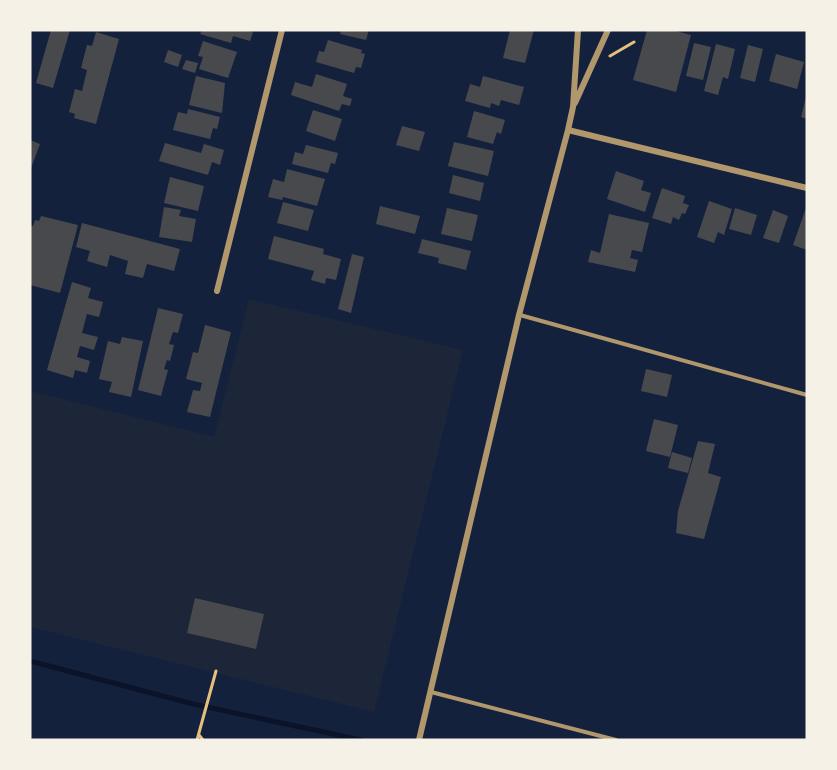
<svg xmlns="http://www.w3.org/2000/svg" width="837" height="770" font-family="'Titillium Web',sans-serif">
<rect width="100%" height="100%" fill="#14213d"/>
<!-- green -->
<path fill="#1d2539" d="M249,299L463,350L374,712L30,627V391L214,437Z"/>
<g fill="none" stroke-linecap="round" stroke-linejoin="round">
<!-- stream -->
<path stroke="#0b132b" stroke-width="5" d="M30,661L193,704L361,740"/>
</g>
<!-- building -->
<path fill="#48494c" d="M51,30H70L53,88L36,83Z
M202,30H244L253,32L250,41L233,36L231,43L200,34Z
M341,30H369L366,40L340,34Z
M510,30H534L525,63L503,58Z
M647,30H672L691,35L676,92L633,80Z
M96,32L119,39L96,124L74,118L75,114L69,112L75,89L82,91L87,70L81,68L87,45L92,46Z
M328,40L362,50L361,53L365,54L361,68L356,67L354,73L316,62L319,51L324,52Z
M203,41L237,52L228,78L199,69L203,57L198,56Z
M694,43L711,47L703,80L686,76Z
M716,44L735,49L728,79L723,77L718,95L704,91Z
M748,45L763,49L755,82L740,78Z
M168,50L182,55L178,67L164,62Z
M776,54L804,62L797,89L769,81Z
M186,60L198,63L195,73L182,69Z
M316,74L347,84L343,96L352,99L350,106L342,104L339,111L291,95L295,82L312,87Z
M196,76L225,83L222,113L189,105Z
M483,76L524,87L519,105L501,100L499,106L491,103L490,108L465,101L470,84L480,87Z
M806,97H807V119L801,117Z
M188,109L220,117L217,129L213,128L210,139L173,130L178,112L187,114Z
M313,110L342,119L335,141L306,131Z
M474,111L505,120L501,134L497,132L493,144L467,137Z
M402,126L425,132L419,151L396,145Z
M30,140L40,144L30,171Z
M454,142L494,151L488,176L448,166Z
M165,143L201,153L204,144L224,150L220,165L212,162L208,175L159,161Z
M306,145L338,153L335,164L331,163L328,173L292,164L295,152L303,154Z
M287,169L325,179L317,206L283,197L282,200L268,197L273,179L284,182Z
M616,171L644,181L641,190L651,193L645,212L607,199Z
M453,175L484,183L480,201L449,193Z
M170,177L204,186L198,211L164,203Z
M662,188L685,196L683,203L689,205L685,214L682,213L679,220L673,217L671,224L652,218Z
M709,201L732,209L724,235L718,232L714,243L697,237Z
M283,202L314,210L308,231L277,223Z
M807,205V250L793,245Z
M380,206L420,216L415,234L376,224Z
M164,207L181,210L179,216L196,219L192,242L159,237Z
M447,208L478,215L472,241L441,234Z
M735,208L757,215L751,235L729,229Z
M773,210L788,216L779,243L763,238Z
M609,214L649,223L642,252L632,250L630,258L638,260L635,272L588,262L591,250L600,253Z
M41,216L78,225L60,293L30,285V225L33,226L35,220L39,221Z
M82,223L180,249L174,271L147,264L143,278L125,274L128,261L110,255L107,267L87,261L90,251L76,247Z
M274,236L324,249L323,254L341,259L336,280L326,278L325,284L311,280L314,271L268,259Z
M422,239L471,251L466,270L438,263L439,258L418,253Z
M352,254L364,257L351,313L338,309Z
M72,282L91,288L88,298L103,302L99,317L87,314L82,333L98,337L94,350L80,346L77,357L90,361L87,373L75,370L73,378L47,370Z
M158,308L183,314L178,333L173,332L169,344L174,345L170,361L167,360L164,369L168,370L161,396L138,390Z
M205,325L231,332L210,417L187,412L193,390L200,391L202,383L186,379L193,352L198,353Z
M122,337L143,341L131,397L109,392L112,382L99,379L108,341L120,344Z
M646,369L672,375L667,397L641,391Z
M654,419L678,425L670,457L646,451Z
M698,441L715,444L708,473L721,477L704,539L676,533L678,511Z
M672,452L692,458L688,473L668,468Z
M195,598L264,614L256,649L187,633Z"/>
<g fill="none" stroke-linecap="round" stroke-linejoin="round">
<!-- path -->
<path stroke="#e5c07b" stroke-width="3" d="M610,56L634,42
M199,735L203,740
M197,740L216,671"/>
<!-- service -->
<path stroke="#b1986c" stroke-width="4" d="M520,315L807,395
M431,692L616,740"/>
<!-- minor -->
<path stroke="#b1986c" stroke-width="6" d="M575,103L608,30
M568,130L807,188
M217,291L282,30
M419,740L519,315L568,130L573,107L578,30"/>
</g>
<!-- border -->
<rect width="837" height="770" fill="none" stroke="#f6f1e7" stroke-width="63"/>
</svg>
